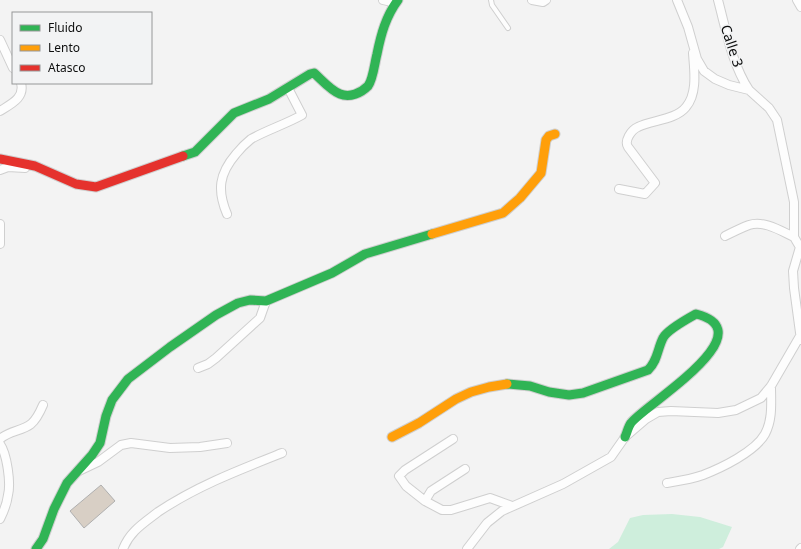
<svg xmlns="http://www.w3.org/2000/svg" width="801" height="549" font-family="'Noto Sans',sans-serif">
<rect width="100%" height="100%" fill="#f3f3f3"/>
<!-- green -->
<path fill="#ceeedc" d="M672,514L700,517L732,527L723,547L719,549H609L618,542L630,518L643,515Z"/>
<!-- building -->
<path fill="#d8cfc5" stroke="#afafaf" d="M101,485L115,501L84,528L70,511Z"/>
<g fill="none" stroke-linecap="round" stroke-linejoin="round">
<defs>
<path id="lane" d="M491,0L492,5L508,28"/>
<path id="street" d="M383,0L396,3
M532,0L543,2L546,0
M677,0L688,27L697,59L704,71L715,79L729,85L749,90L769,108L777,120L794,202V237L801,249
M718,0C726,30 732,64 749,90
M797,0L801,7
M0,40L13,68
M0,111C11,104 25,98 21,83
M0,170L8,167L25,168
M619,189L645,194L655,183L628,147C624,141 631,130 638,127C651,120 676,120 686,107C698,93 694,69 693,53
M227,214C217,190 219,174 236,154C240,149 246,143 251,139C267,130 286,124 302,115L288,88
M0,224V244
M725,236C733,232 741,228 749,225C764,220 781,231 794,237
M800,247L793,271L794,288L801,340
M198,368L208,364L216,358L260,318L266,301
M0,439C9,431 22,431 31,424C37,419 40,412 43,405
M0,444C7,454 11,483 8,495C7,503 4,511 0,519
M465,469L431,491L425,501L442,510H451L490,498L512,506
M79,471L98,462L121,445L131,443L170,448L200,447L227,443
M667,483C679,481 692,479 703,475C721,468 755,452 765,434C773,419 771,402 771,386
M425,501L406,486L399,476L405,470L453,439
M123,549C130,531 144,523 158,512C197,486 239,470 282,453
M467,549L487,523L502,511L563,484L611,457L625,437L646,419L658,412L671,411L718,413L736,410L761,398L771,386L800,336
M800,549L801,548"/>
<path id="fast" d="M183,156L195,152L234,113L269,99L310,74L314,73C322,80 330,90 340,94C350,98 361,93 368,86C373,80 375,61 377,54C381,34 386,16 398,0
M507,384L530,386L549,392L569,395L583,393L648,370C658,360 657,350 663,338C667,330 687,319 696,314C768,332 643,406 631,423C628,427 627,433 625,437
M36,549L43,539L54,509L67,483L92,455L100,443L106,416L112,400L128,379L170,347L216,315L238,303L250,300L266,301L332,273L365,254L432,234"/>
<path id="slow" d="M432,234L503,213L520,198L541,173L546,140L549,136L555,134
M392,437L419,423L456,399L471,392L489,387L507,384"/>
<path id="jam" d="M0,159L35,166L76,184L96,187L183,156"/>
</defs>
<!-- lane casing -->
<use href="#lane" stroke="#cfcfcf" stroke-width="6"/>
<!-- street casing -->
<use href="#street" stroke="#cfcfcf" stroke-width="10"/>
<!-- fast casing -->
<use href="#fast" stroke="#cfcfcf" stroke-width="11"/>
<!-- slow casing -->
<use href="#slow" stroke="#cfcfcf" stroke-width="11"/>
<!-- jam casing -->
<use href="#jam" stroke="#cfcfcf" stroke-width="11"/>
<!-- lane -->
<use href="#lane" stroke="#fdfdfd" stroke-width="4"/>
<!-- street -->
<use href="#street" stroke="#fdfdfd" stroke-width="8"/>
<!-- fast -->
<use href="#fast" stroke="#30b455" stroke-width="9"/>
<!-- slow -->
<use href="#slow" stroke="#ff9f0a" stroke-width="9"/>
<!-- jam -->
<use href="#jam" stroke="#e5322d" stroke-width="9"/>
</g>
<g text-anchor="middle" stroke-width="3" stroke-linejoin="round" paint-order="stroke">
<!-- street labels -->
<g font-size="14" fill="#0d0e0e" stroke="#f2f3f4">
<text transform="translate(732 46) rotate(72)" y="5">Calle 3</text>
</g>
</g>
<!-- legend -->
<rect x="12" y="12" width="140" height="72" fill="#f2f3f4" stroke="#969798"/>
<rect x="20" y="25" width="20" height="6" fill="#30b455" stroke="#969798"/>
<text x="48" y="32" font-size="12" fill="#0d0e0e">Fluido</text>
<rect x="20" y="45" width="20" height="6" fill="#ff9f0a" stroke="#969798"/>
<text x="48" y="52" font-size="12" fill="#0d0e0e">Lento</text>
<rect x="20" y="65" width="20" height="6" fill="#e5322d" stroke="#969798"/>
<text x="48" y="72" font-size="12" fill="#0d0e0e">Atasco</text>
</svg>
